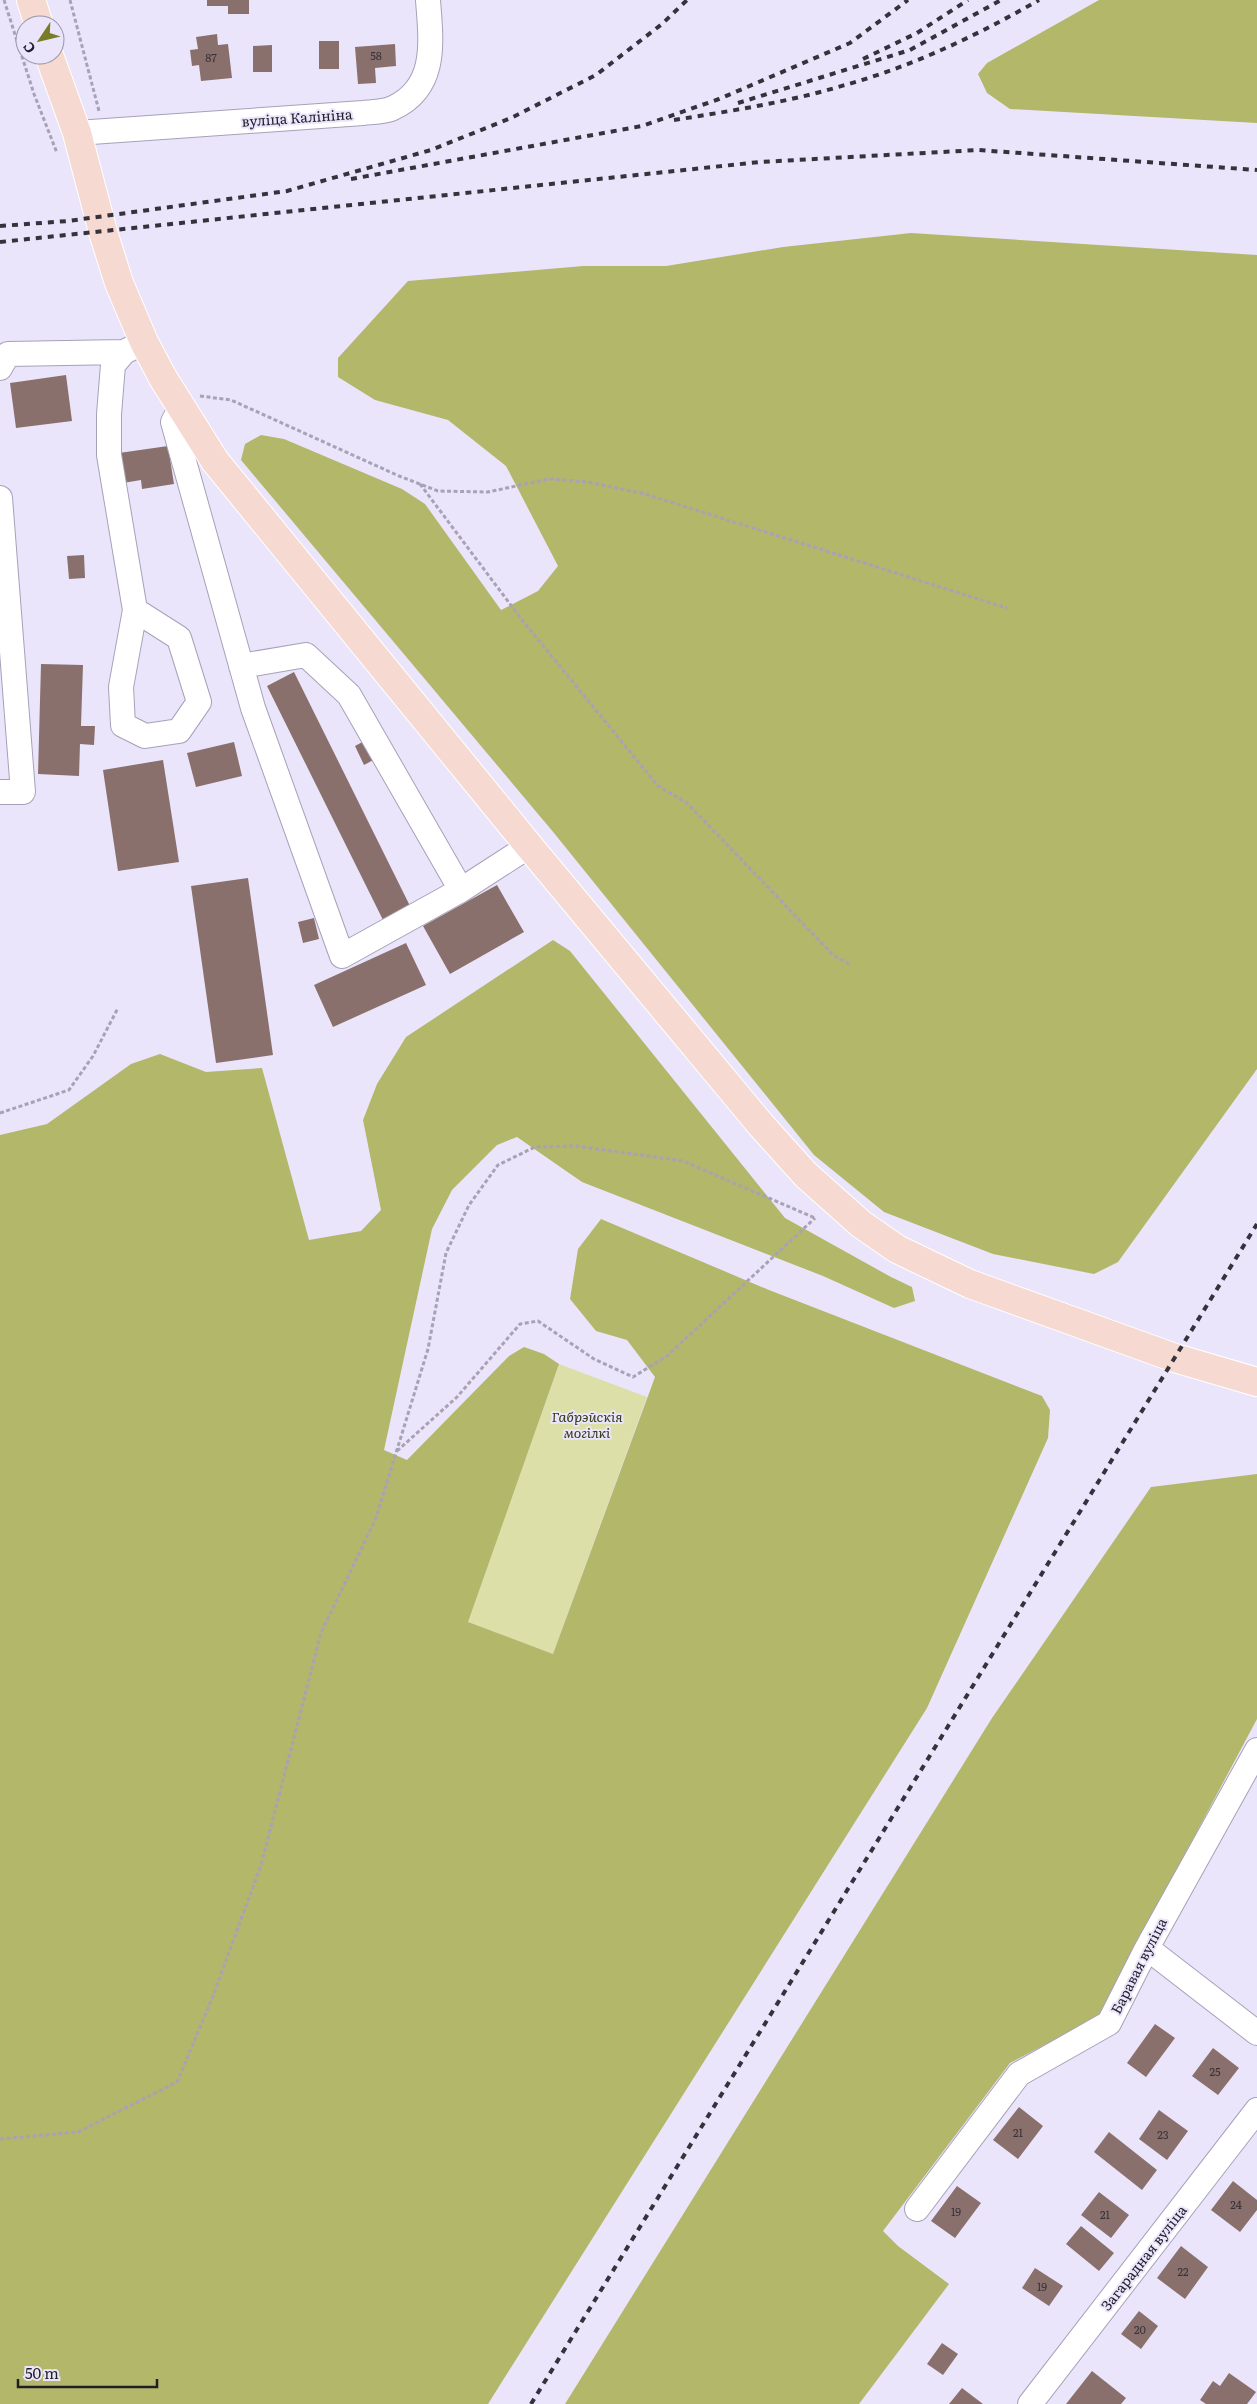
<svg xmlns="http://www.w3.org/2000/svg" width="1257" height="2404" font-family="Literata,serif">
<rect width="100%" height="100%" fill="#ebe5fc"/>
<!-- green -->
<path fill="#dcdfa8" d="M559,1364L647,1397L553,1654L467,1622Z"/>
<!-- forest -->
<path fill="#b3b76a" d="M1099,0H1257V123L1010,109L987,93L978,74L987,63Z
M911,233L1257,255V1069L1118,1262L1094,1274L993,1254L884,1212L814,1155L554,833L241,460L245,444L261,435L284,439L402,489L425,504L501,610L538,591L558,566L506,466L448,420L375,400L338,377V358L408,281L583,266H666L783,247Z
M553,940L570,951L785,1218L891,1277L912,1287L915,1301L894,1308L823,1276L582,1182L517,1137L497,1145L452,1190L432,1229L384,1450L407,1460L509,1356L524,1347L544,1354L559,1364L468,1622L553,1654L655,1377L627,1340L596,1331L570,1299L578,1249L601,1219L769,1290L1042,1396L1050,1410L1048,1438L927,1708L488,2404H0V1135L47,1124L131,1064L160,1054L206,1072L262,1068L309,1240L361,1231L381,1210L363,1120L377,1084L406,1037Z
M1257,1474V1719L1098,2017L1010,2063L883,2231L898,2246L949,2284L859,2404H565L992,1718L1151,1487Z"/>
<!-- building -->
<path fill="#89706c" d="M207,0H249V14H228V6H207Z
M217,34L218,45L228,44L232,78L201,81L199,65L192,66L190,50L198,49L196,37Z
M319,41H339V69H319Z
M395,44L396,66L375,68L376,83L358,84L355,47Z
M272,45V72H253V46Z
M66,375L72,421L16,428L10,383Z
M168,446L174,484L142,489L141,480L123,483L119,453Z
M84,555L85,578L69,579L67,556Z
M41,664L83,665L81,726H95L94,745L80,744L79,776L38,774Z
M294,672L411,908L384,922L267,686Z
M370,738L379,757L364,765L355,746Z
M234,742L242,776L196,787L187,753Z
M163,760L179,862L118,871L103,770Z
M248,878L273,1055L216,1063L191,886Z
M497,885L524,932L450,974L423,926Z
M314,918L319,939L303,943L298,922Z
M406,943L426,985L333,1027L314,985Z
M1155,2024L1175,2038L1146,2077L1127,2063Z
M1213,2048L1239,2068L1218,2095L1192,2076Z
M1019,2107L1043,2126L1018,2159L993,2140Z
M1159,2110L1188,2131L1167,2160L1139,2139Z
M1109,2132L1157,2170L1142,2190L1094,2152Z
M1233,2181L1257,2200V2210L1240,2232L1211,2210Z
M957,2186L981,2203L955,2238L931,2221Z
M1099,2192L1129,2215L1111,2238L1081,2215Z
M1081,2226L1114,2253L1099,2271L1066,2244Z
M1181,2246L1208,2267L1185,2299L1157,2278Z
M1035,2268L1063,2286L1049,2306L1022,2288Z
M1139,2311L1158,2326L1141,2349L1121,2334Z
M942,2343L958,2354L943,2375L927,2364Z
M1092,2371L1126,2398L1121,2404H1066Z
M1229,2373L1256,2392L1247,2404H1206L1200,2400L1213,2381L1220,2386Z
M962,2388L983,2404H949Z"/>
<g fill="none" stroke-linecap="round" stroke-linejoin="round">
<defs>
<path id="minor" d="M77,133L363,113C372,112 385,112 393,108C438,87 431,41 428,0
M0,368L8,354L124,352
M181,407L173,422L253,708L342,956L461,890L349,695L306,655L241,666
M0,498L23,792H0
M135,610L179,638L199,702L179,731L145,736L123,725L121,687L135,610L109,455V414L113,365L124,352L144,342
M461,890L529,846
M1147,1948L1257,2033
M917,2209L1019,2074L1109,2023L1147,1948L1257,1750
M1030,2404L1257,2110"/>
<path id="major" d="M31,0L39,25
M49,55L77,133L103,232L119,283L144,342L163,378L215,461L529,846L761,1125L806,1175L861,1224L897,1249L970,1284L1175,1358L1257,1382"/>
</defs>
<!-- minor casing -->
<use href="#minor" stroke="#a7a1b7" stroke-width="26"/>
<!-- major casing -->
<use href="#major" stroke="#fff" stroke-width="30"/>
<!-- path -->
<path stroke="#a7a2b4" stroke-width="3" stroke-dasharray="4 2.5" stroke-linecap="butt" d="M4,0L34,94L57,153
M70,0L99,111
M200,396L231,400L399,476L438,491L488,492L549,479L588,482L645,494L1007,608
M420,484L522,620L658,786L687,803L833,955L849,964
M0,1113L69,1090L93,1056L118,1008
M397,1451L457,1397L520,1324L538,1321L594,1359L633,1377L667,1356L815,1218
M0,2139L78,2132L177,2082L213,1996L261,1865L321,1633L376,1518L428,1349L446,1253L469,1205L498,1165L535,1147L576,1146L683,1161L815,1218"/>
<!-- minor -->
<use href="#minor" stroke="#fff" stroke-width="24"/>
<!-- major -->
<use href="#major" stroke="#f6d9d1" stroke-width="28"/>
<!-- rail -->
<path stroke="#35323c" stroke-width="4" stroke-dasharray="6 6" stroke-linecap="butt" d="M863,59L917,33L968,0
M738,103L910,50L1001,0
M674,120C731,111 789,102 845,85C913,66 978,35 1039,0
M351,179L642,126L719,99L850,43L908,0
M0,226L68,221L287,191L431,150L511,118L596,75L662,24L687,0
M0,242L760,162L978,150L1257,170
M531,2404L1257,1224"/>
</g>
<g text-anchor="middle" stroke-width="4" stroke-linejoin="round" paint-order="stroke">
<!-- number labels -->
<g font-size="11" fill="#3a3238">
<text x="376" y="60">58</text>
<text x="211" y="62">87</text>
<text x="1215" y="2076">25</text>
<text x="1018" y="2137">21</text>
<text x="1163" y="2139">23</text>
<text x="1236" y="2209">24</text>
<text x="956" y="2216">19</text>
<text x="1105" y="2219">21</text>
<text x="1183" y="2276">22</text>
<text x="1042" y="2291">19</text>
<text x="1140" y="2334">20</text>
</g>
<!-- street labels -->
<g font-size="14" fill="#201e26" stroke="#ebe5fc">
<text transform="translate(297 118) rotate(-4)" y="5">вуліца Калініна</text>
<text transform="translate(1139 1966) rotate(-63)" y="5">Баравая вуліца</text>
<text transform="translate(1144 2258) rotate(-52)" y="5">Загарадная вуліца</text>
</g>
<!-- park labels -->
<g font-size="14" font-style="italic" fill="#373917" stroke="#ebe5fc">
<text x="587" y="1422">Габрэйскія<tspan x="587" dy="16">могілкі</tspan></text>
</g>
</g>
<!-- north arrow -->
<g transform="translate(40 40) rotate(235)"><circle r="24" fill="#ebe5fc" stroke="#9a95a6"/>
<path d="M0-4L9 19L0 12L-9 19Z" fill="#777c25"/>
<text y="-8" font-size="14" font-weight="bold" text-anchor="middle" fill="#201e26">С</text>
</g>
<!-- scale -->
<path d="M18 2379v8h139v-8" fill="none" stroke="#201e26" stroke-width="2.5"/>
<text x="25" y="2379" font-size="15" fill="#201e26" stroke="#ebe5fc" stroke-width="4" paint-order="stroke">50 m</text>
</svg>
